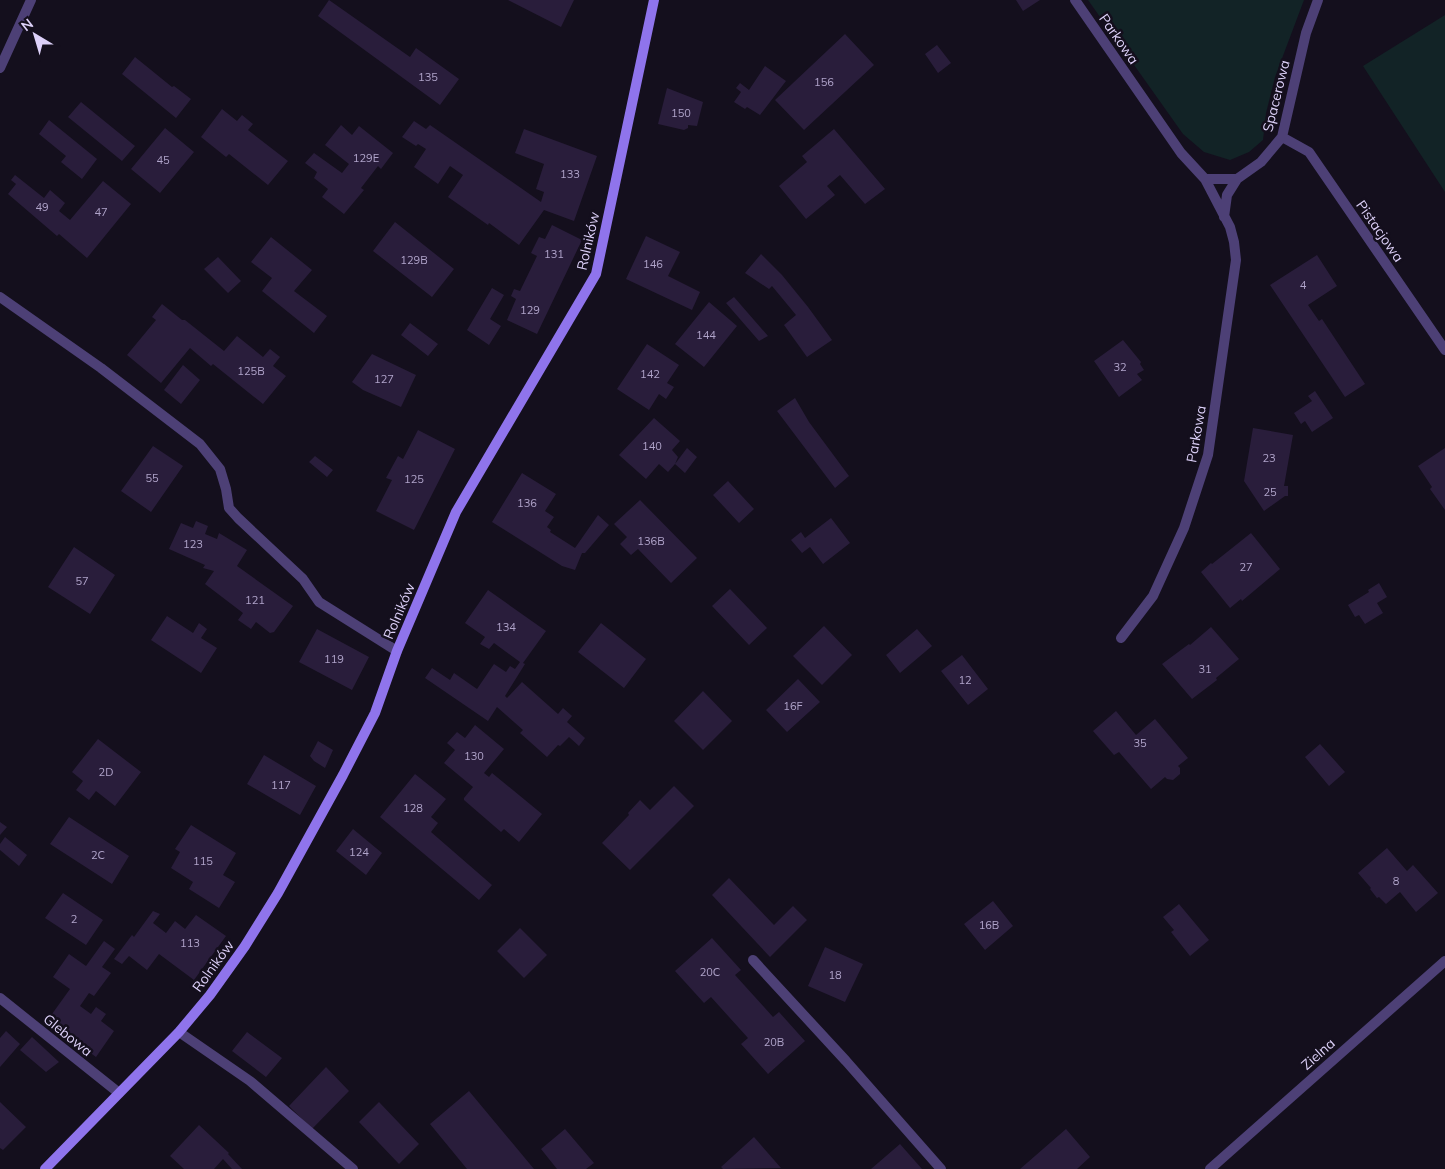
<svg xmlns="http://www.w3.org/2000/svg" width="1445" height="1169" font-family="Mulish,sans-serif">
<rect width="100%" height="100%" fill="#140f1d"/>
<!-- green -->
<path fill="#122326" d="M1088,0H1304L1275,77L1266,113L1263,140L1249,152L1230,160L1204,152L1183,134Z
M1445,15V192L1363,66Z"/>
<!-- building -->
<path fill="#291d3b" d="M329,0L410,57L416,48L459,79L440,105L318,16Z
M508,0H574L561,27Z
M1016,0H1040L1023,11Z
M845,34L874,65L804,130L775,100Z
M937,45L951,63L938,73L925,54Z
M135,57L172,87L174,86L191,99L176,118L122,74Z
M765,66L786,81L760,115L747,107L745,109L734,102L741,92L736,88L740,83L749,90Z
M667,88L703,102L697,126L688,125V128L684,130L658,124Z
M81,102L135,146L122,161L68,117Z
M222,109L237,121L242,115L253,124L248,130L288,161L268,185L229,154L226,157L201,137Z
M49,120L97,159L82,179L61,162L66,156L39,134Z
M414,121L426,129L430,125L541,202L544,192L536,189L544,164L515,153L524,129L597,156L574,221L544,210L519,245L489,223L488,225L448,197L463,175L450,166L438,184L414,167L426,149L418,144L416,146L402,137Z
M341,125L352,135L359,126L393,153L381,169L378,166L361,188L364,190L344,214L322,197L328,189L314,178L317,172L305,163L314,153L342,173L349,164L325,145Z
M165,128L194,152L160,193L131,169Z
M834,129L885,189L865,204L840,175L827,186L835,195L806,219L779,186L807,162L802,156Z
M15,175L44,198L50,190L65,203L59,211L70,220L103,181L131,204L87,258L59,234L57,236L8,194L16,184L11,180Z
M395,222L454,269L432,297L373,251Z
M552,225L582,240L537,334L507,320L516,299L511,296L514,289L520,291L537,256L531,253L539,237L545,239Z
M646,236L680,252L668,276L700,292L692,310L626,279Z
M271,237L312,270L294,291L327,316L314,333L262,291L272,278L251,262Z
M761,254L782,275L808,307L832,340L807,357L784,325L796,315L772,286L769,289L745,273Z
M1317,255L1337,286L1308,305L1319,321L1322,319L1365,384L1345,397L1270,285Z
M218,257L241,281L228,293L204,269Z
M492,288L504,295L490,319L501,326L489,345L467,330Z
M734,297L768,336L759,341L726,303Z
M709,302L737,326L704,367L675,344Z
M162,304L182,320H185L224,351L237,336L263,357L270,349L280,357L273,366L286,376L263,404L213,364L211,366L190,348L161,383L127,355L156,320L152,317Z
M410,323L438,344L428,356L401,335Z
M1123,340L1141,362L1140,364L1144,370L1137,374L1142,380L1119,397L1094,361Z
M647,344L679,365L667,383L674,387L666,399L659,394L649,410L617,389Z
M372,354L416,375L401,407L363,390L352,382Z
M183,365L200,380L181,404L164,390Z
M1315,391L1333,418L1312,432L1305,421L1301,424L1294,413L1312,401L1308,396Z
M795,398L809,422L849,476L835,488L777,411Z
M654,418L680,441L672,450L678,457L675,464L687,448L697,457L685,473L675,464L668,472L659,464L646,479L619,455Z
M1253,428L1293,435L1284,486H1288V496H1285L1264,511L1244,481Z
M418,430L455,449L414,530L376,511L392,480L386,478L398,456L403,459Z
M153,446L183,466L151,512L121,491Z
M1445,448V510L1430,489L1432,487L1418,466Z
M315,456L333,470L327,477L309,462Z
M522,473L556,494L545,511L554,517L547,527L551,530L550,532L575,548L598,515L609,525L585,553H582L575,570L562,566L492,522Z
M728,481L754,509L739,523L713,495Z
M640,500L697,558L671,583L638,549L631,555L620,544L627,537L614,524Z
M831,518L850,543L823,564L810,547L802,553L791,540L801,532L805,538Z
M196,521L208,526L205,534L217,539L219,533L247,550L237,566L293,606L274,632L270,633L256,622L251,629L238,620L243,613L205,584L214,571L203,568L205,565L169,549L181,523L193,528Z
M1251,533L1280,569L1242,601L1241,599L1230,608L1201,572L1211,563L1212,564Z
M74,547L115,575L90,614L48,587Z
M1379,583L1387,597L1377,603L1383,613L1365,624L1359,615L1355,617L1348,605L1369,592L1368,590Z
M730,589L767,628L749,645L712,606Z
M488,590L546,631L523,663L525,664L505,696L507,698L522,682L558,714L563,708L572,716L567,722L585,738L579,746L569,737L560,746L558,745L547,757L520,733L523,730L497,707L488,721L425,678L432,668L450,680L454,673L477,689L494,664L506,672L510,666L515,669L520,662L494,643L489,649L480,644L485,637L465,623Z
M167,616L193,633L199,623L207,629L201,638L217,648L201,673L151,640Z
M601,623L646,659L624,688L578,652Z
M824,626L852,655L822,685L793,656Z
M1211,627L1239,659L1216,678L1217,680L1192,699L1162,664L1189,644L1190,645Z
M317,629L369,657L352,690L299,662Z
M917,629L932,646L900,673L886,655Z
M962,655L988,689L968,705L941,671Z
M798,679L820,702L787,732L766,710Z
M703,691L732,721L703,750L674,721Z
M1116,711L1136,735L1155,719L1188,758L1178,766L1180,768V774L1173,780L1167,779L1165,777L1151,789L1119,752L1114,755L1093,731Z
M475,725L504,749L484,773L489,777L492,773L542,814L519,842L504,829L501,832L464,800V798L473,787L444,763L455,750L447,743L457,732L465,738Z
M98,739L141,772L115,806L96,791L89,800L76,790L83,781L72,772Z
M318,741L333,750L325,768L314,761L310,756Z
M1320,744L1345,772L1329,786L1305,757Z
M264,755L316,786L300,815L247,784Z
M415,774L446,799L431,817L438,823L431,832L492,885L479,900L380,817Z
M674,786L694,806L630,870L602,843L629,815L628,813L640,800L650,810Z
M69,817L129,856L112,884L50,844Z
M0,822L7,827L0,835Z
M191,825L236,853L223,875L235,882L219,908L189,889L193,882L171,868L180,852L175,849Z
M353,829L382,853L366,875L336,851Z
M5,837L27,855L19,866L0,850V844Z
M1387,848L1407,871L1413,865L1438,893L1416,912L1400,892L1386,904L1379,897L1377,898L1370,889L1371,888L1358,873Z
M729,878L774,925L793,906L807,920L770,957L712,895Z
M63,893L103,920L86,945L45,918Z
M993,901L1013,926L985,950L964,924Z
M1179,904L1209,940L1190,956L1171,932L1174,930L1163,917Z
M153,911L160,914L153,923L166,933L175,921L185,929L196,915L226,936L194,980L159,954L147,970L129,956L122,964L114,959L132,935L134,937Z
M520,928L547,955L524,978L497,951Z
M712,938L741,970L735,975L773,1017L779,1012L805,1041L768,1074L741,1044L748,1038L711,997L704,1003L675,971Z
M104,941L115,949L102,967L111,973L94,996L89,993L80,1006L91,1014L96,1007L106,1014L101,1021L114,1031L96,1057L47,1021L70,989L53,977L69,954L86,966Z
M825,947L863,964L845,1002L808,986Z
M6,1031L20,1044L0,1067V1038Z
M247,1032L282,1058L266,1077L232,1051Z
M32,1037L59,1062L46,1072L20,1050Z
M326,1067L349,1091L312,1129L289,1106Z
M469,1091L534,1169H467L430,1124Z
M0,1102L26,1127L3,1150L0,1148Z
M379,1102L419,1144L399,1164L359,1122Z
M199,1125L229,1153L228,1154L242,1169H232L223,1159L214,1169H184L170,1156Z
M565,1129L594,1163L586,1169H557L541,1149Z
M1066,1129L1090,1157L1077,1169H1020Z
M754,1137L781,1168L723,1169L721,1167Z
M900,1144L922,1169H871Z"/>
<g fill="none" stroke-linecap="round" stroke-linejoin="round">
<!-- lane -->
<path stroke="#4d4076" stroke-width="10" d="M0,297L101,368L200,444L220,469L226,489L229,508L238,518L303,579L319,602L397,651
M753,960L846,1061L941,1169
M179,1032L250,1081L353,1169"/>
<!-- street -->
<path stroke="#4d4076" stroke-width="10" d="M1075,0L1181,153L1205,179L1230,227L1234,242L1236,260L1208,455L1184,528L1153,596L1121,638
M0,68L31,0
M1282,137L1309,152L1445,350
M1205,179H1237L1261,162L1282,137L1306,33L1318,0
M1224,217L1227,195L1237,179
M0,998L119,1093
M1210,1169L1445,961"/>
<!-- secondary -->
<path stroke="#8f74ec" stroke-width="10" d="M45,1169L179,1032L210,995L245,946L278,893L343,775L375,713L397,651L456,512L596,274L654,0"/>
</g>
<g text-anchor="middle" stroke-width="5" stroke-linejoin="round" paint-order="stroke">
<!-- number labels -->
<g font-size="11" fill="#b0a4ca">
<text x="428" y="81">135</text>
<text x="824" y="86">156</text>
<text x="681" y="117">150</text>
<text x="366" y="162">129E</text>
<text x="163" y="164">45</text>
<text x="570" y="178">133</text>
<text x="42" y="211">49</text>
<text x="101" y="216">47</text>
<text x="554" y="258">131</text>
<text x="414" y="264">129B</text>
<text x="653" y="268">146</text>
<text x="1303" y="289">4</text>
<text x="530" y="314">129</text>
<text x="706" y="339">144</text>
<text x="1120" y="371">32</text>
<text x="251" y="375">125B</text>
<text x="650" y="378">142</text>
<text x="384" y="383">127</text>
<text x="652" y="450">140</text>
<text x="1269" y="462">23</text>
<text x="152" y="482">55</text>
<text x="414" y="483">125</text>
<text x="1270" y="496">25</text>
<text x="527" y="507">136</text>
<text x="651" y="545">136B</text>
<text x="193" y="548">123</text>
<text x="1246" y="571">27</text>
<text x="82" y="585">57</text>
<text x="255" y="604">121</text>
<text x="506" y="631">134</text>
<text x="334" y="663">119</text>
<text x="1205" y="673">31</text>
<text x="965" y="684">12</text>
<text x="793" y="710">16F</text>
<text x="1140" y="747">35</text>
<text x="474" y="760">130</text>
<text x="106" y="776">2D</text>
<text x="281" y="789">117</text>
<text x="413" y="812">128</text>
<text x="359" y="856">124</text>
<text x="98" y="859">2C</text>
<text x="203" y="865">115</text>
<text x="1396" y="885">8</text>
<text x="74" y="923">2</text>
<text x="989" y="929">16B</text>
<text x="190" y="947">113</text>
<text x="710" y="976">20C</text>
<text x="835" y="979">18</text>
<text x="774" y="1046">20B</text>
</g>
<!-- street labels -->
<g font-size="14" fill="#ddd1f9" stroke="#140f1d">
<text transform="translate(1119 39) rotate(55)" y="5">Parkowa</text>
<text transform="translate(1276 96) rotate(-76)" y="5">Spacerowa</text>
<text transform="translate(1380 231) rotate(55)" y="5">Pistacjowa</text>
<text transform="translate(588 241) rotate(-77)" y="5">Rolników</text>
<text transform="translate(1196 434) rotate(-80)" y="5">Parkowa</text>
<text transform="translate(399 611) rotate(-67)" y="5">Rolników</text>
<text transform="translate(213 966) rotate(-54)" y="5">Rolników</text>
<text transform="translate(68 1035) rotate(39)" y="5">Glebowa</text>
<text transform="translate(1318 1054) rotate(-42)" y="5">Zielna</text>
</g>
</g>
<!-- north arrow -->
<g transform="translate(35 35) rotate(322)" stroke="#140f1d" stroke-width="4" paint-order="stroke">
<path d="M0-4L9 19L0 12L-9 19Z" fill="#ddd1f9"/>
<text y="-8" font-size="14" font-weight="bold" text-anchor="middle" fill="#ddd1f9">N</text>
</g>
</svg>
